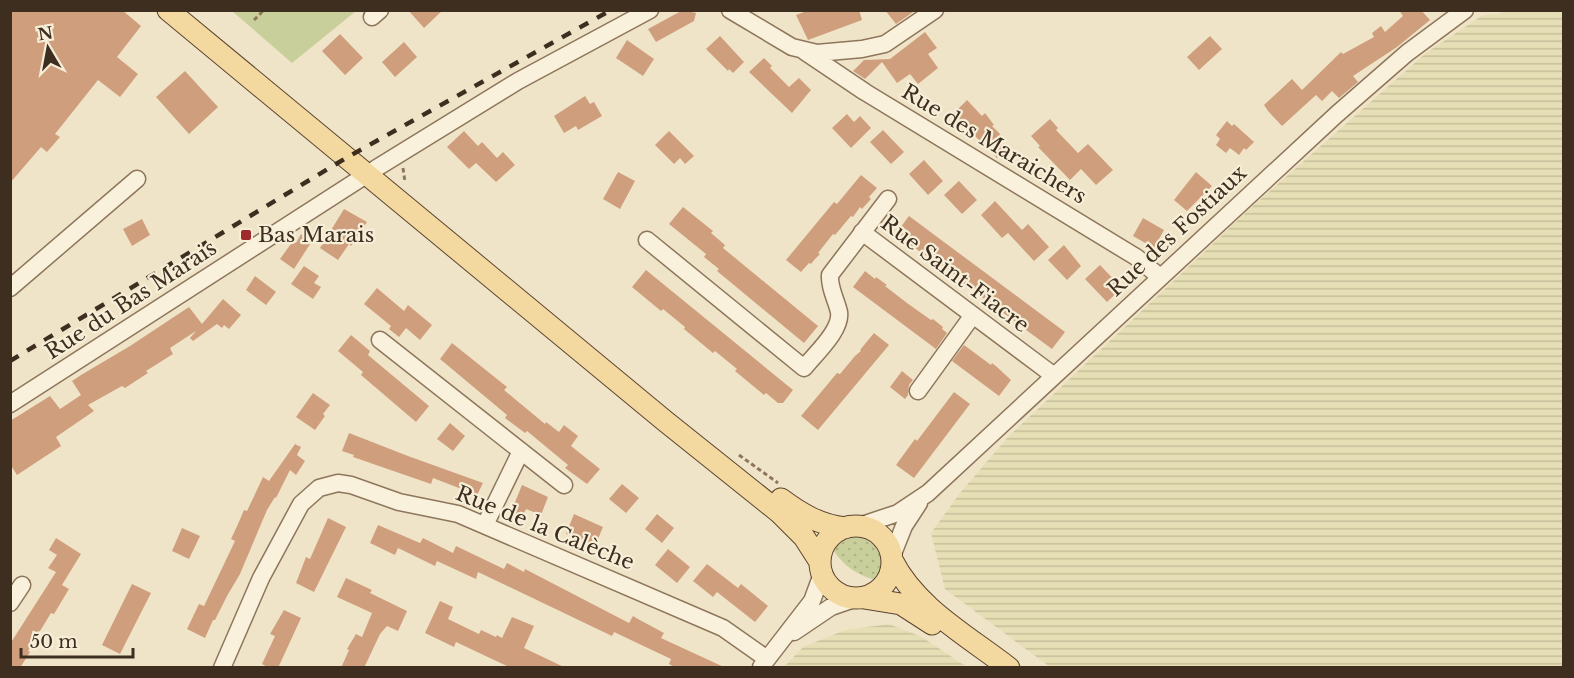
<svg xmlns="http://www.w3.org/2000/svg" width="1574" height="678" font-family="'Libre Baskerville',serif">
<defs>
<pattern id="farmland-rules" width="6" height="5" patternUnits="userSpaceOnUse" patternTransform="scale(1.5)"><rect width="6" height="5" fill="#e6deb5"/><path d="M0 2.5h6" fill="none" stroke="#c6bf9b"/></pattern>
<pattern id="grass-dots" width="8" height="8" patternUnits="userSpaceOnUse" patternTransform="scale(1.5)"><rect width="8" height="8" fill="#c9cf9b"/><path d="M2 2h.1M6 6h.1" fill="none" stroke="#aeb285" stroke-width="1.8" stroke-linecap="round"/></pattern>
</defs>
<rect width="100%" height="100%" fill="#f0e4c8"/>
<!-- farmland -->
<path fill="url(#farmland-rules)" d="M1505,11H1563V667H1050L945,589L931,533L960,493L1008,437L1253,206L1426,53L1483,15L1499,14Z
M889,624L922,637L967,667H784L803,647L845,630Z"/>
<!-- grass -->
<path fill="url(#grass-dots)" d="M857,537C879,541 888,562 875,580C856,574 845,567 833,550L843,540Z"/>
<!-- garden -->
<path fill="#c9cf9b" d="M232,11H356L292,63Z"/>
<!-- building -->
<path fill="#cf9f7d" d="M10,10H122L141,26L117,57L138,74L120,97L98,80L55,134L60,137L47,152L41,147L10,183Z
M408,10H443L424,28Z
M683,10L696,13L694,21L656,42L648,29Z
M809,10H859L862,20L808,40L796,15Z
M885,10H916L896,24Z
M1399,10H1421L1430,20L1397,47L1353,76L1358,82L1339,98L1332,91L1322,101L1316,95L1282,126L1268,111L1264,105L1292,79L1302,90L1341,52L1343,54L1374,37L1372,33L1381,26L1385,32L1403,16Z
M925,32L937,48L928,54L938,68L918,84L910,74L897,83L882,62L865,79L853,71L864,60L890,59Z
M340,34L363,58L345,75L322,51Z
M720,36L744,62L733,73L729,69L728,71L706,49Z
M1210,36L1222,49L1199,70L1187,57Z
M627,40L654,59L643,76L616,58Z
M404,42L417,57L395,77L382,62Z
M764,58L772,66L770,68L789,87L799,78L811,90L792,113L749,72Z
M185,71L218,107L189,134L156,97Z
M585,96L590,104L594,102L602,116L578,130L576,126L564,133L554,116Z
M967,100L982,116L985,113L994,125L992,126L1002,136L998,140L1006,149L997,158L953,114Z
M847,114L854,122L860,116L871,128L851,148L832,128Z
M1050,119L1058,128L1056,130L1078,153L1088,144L1113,170L1096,185L1081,169L1070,180L1038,147L1040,146L1031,136Z
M1227,121L1232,126L1234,124L1254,142L1246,150L1244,148L1239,155L1230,148L1226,153L1216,145L1220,139L1216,135Z
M883,130L904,152L891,164L870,142Z
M464,131L478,146L482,142L497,158L503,152L515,165L496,182L476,163L469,169L447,147Z
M669,131L694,156L685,164L680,158L674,164L655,145Z
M924,160L943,181L928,195L909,174Z
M618,172L635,181L620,209L603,199Z
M1196,172L1212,186L1187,211L1174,200Z
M861,175L877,188L869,197L871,199L862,209L860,207L853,217L851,216L835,235L833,234L818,253L820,254L815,259L811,264L809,263L801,272L786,260L834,202L837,204Z
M959,181L977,200L962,214L944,195Z
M995,201L1022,230L1028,224L1049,247L1034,261L1008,233L1002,238L981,215Z
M683,207L713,231L711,233L725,245L723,248L818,326L804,343L717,271L719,269L704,257L706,254L669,224Z
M344,209L367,222L351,246L349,244L338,260L320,248Z
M909,216L1065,332L1052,349L960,281L961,279L903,240L905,238L897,232Z
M1143,218L1164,230L1154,248L1133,236Z
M142,219L150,235L132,246L123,229Z
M301,234L312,241L294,269L280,259L293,241L296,243Z
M1064,245L1081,266L1067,280L1048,260Z
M1100,265L1122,288L1107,302L1085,279Z
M304,266L319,276L314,283L321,287L313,299L291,284Z
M646,270L793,390L783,403H778L766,393L764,395L735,371L737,369L715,351L713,353L684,329L685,327L663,309L661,311L632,287Z
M865,271L875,279L876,277L887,285L885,286L907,303L931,320L933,319L943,327L942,329L947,333L936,349L853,287Z
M255,276L276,292L266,305L246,290Z
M377,288L404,311L408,305L432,325L420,340L406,328L399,337L389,329L391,326L364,304Z
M223,299L241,315L229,329L224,325L222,328L217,324L193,341L190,338L196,331L170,348L173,354L146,371L148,373L125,388L122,386L88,405L94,411L56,437L61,446L17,475L10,464V421L50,396L60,409L81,395L72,381L81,375L130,346L189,307L202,324Z
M874,333L889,345L818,430L801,416L837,373L840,374L855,356L861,351L860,350Z
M351,335L370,351L368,355L429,406L416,422L361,375L363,372L338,351Z
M452,343L507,387L504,390L545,424L546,422L559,432L564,425L578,436L571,446L600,469L587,484L565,468L568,465L527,431L525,433L505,418L507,415L440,359Z
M964,345L991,365L992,363L997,367L1011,380L999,396L952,361Z
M902,371L913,380L909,385L908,395L905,399L890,387Z
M954,392L970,404L914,478L896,465L915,439L917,441Z
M313,393L330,405L323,414L325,416L315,430L296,417Z
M450,423L465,436L453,451L437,439Z
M349,433L408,456L483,483L477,495L433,478L431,484L353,457L354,455L342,451Z
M295,444L301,447L297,455L305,461L296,475L290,470L276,498L275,497L267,510L240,574L227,596L215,620H213L205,638L187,629L199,604L204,606L235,541L231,539L238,524L244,510L247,511L263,477L269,481Z
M622,484L639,498L626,513L609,499Z
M522,485L548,497L541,515L526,509L522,517L511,512Z
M574,514L603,527L595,546L566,534Z
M657,514L674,528L662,543L645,529Z
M328,518L346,527L314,592L296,583L306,557L310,559Z
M378,525L420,543L423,538L453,553L456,546L504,569L507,563L524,572L525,569L629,623L633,616L638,619L664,633L661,638L726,668H676L669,664L671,659L614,632L612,636L478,572L476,579L437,561L435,566L398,548L395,555L370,543Z
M182,528L200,536L189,559L172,551Z
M56,538L81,554L62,585L69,589L54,614L51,613L28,651L30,652L20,668H10V644L56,572L48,568L57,555L49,550Z
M668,549L690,567L677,583L655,565Z
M707,564L738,588L741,584L768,606L755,622L717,592L713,597L693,581Z
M346,578L372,590L370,593L407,611L398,631L387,626L380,634L364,668H341L349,650L347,649L356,634L362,637L372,613L337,597Z
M132,584L151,593L120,654L102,645Z
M440,601L453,607L448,619L479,634L481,630L496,637L497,635L502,638L512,617L534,626L524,648L566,668H511L456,642L454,647L425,633Z
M284,610L301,618L278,668H269L262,664L275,636L270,634Z"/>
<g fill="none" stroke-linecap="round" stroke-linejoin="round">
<defs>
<path id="minor" d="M730,10L792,47L817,53L862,49L885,44L935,10
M372,17L380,10
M804,51L865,92L1136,257L1160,277
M375,169L518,81L650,10
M862,232L1053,375
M647,240L804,368C815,354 842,330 839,312C836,299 829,288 830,275L888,199
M10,288L137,179
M380,340L564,485
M918,391L973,315
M10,404L366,175
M485,525L521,451
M859,526L898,513L928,493L1337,114L1407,53L1465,10
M892,556L904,526L919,503
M10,603L22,585
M794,632L831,607L857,598
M761,667L812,601L822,574
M222,668L261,578L301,504L319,488L338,483L351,485L399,502L458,514L723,628L767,659"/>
<path id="major" d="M168,10L665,421L780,513L804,537L820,562
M781,499C801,514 820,525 845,528
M820 562a36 36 0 1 1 72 0a36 36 0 1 1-72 0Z
M892,560C916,608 968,636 1009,668
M864,598L901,604L932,624"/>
</defs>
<!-- minor casing -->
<use href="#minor" stroke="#8d765c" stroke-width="19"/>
<!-- major casing -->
<use href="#major" stroke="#5b4430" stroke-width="23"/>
<!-- path -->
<path stroke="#8d765c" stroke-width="3" stroke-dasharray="4.5 3" stroke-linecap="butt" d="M254,20L264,10
M403,168L405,182
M739,455L778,483"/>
<!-- minor -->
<use href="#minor" stroke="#faf1dc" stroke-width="16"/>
<!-- major -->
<use href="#major" stroke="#f3d9a0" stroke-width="21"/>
<!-- rail -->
<path stroke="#3d2e20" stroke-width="4.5" stroke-dasharray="10 10" stroke-linecap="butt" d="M10,361L346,158L611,10"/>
</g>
<!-- markers -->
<rect fill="#9e2a2b" stroke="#f7eed8" stroke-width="2" x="240" y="229" width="12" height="12" rx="3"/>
<g text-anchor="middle" stroke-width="4.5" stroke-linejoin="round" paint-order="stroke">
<!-- street labels -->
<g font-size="21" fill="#3d2e20" stroke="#f7eed8">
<text transform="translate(994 144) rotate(31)" y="7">Rue des Maraichers</text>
<text transform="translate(1177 231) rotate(-43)" y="7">Rue des Fostiaux</text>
<text transform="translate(955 274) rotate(37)" y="7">Rue Saint-Fiacre</text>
<text transform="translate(131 300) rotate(-33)" y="7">Rue du Bas Marais</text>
<text transform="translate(545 528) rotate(22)" y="7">Rue de la Calèche</text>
</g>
<!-- poi labels -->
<g font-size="21" fill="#3d2e20" stroke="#f7eed8" text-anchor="start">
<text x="258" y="242">Bas Marais</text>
</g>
</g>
<!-- border -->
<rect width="1574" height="678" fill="none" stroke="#3d2e20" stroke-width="24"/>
<!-- north arrow -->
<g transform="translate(48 48) rotate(350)" stroke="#f7eed8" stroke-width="4.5" paint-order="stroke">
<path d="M0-4.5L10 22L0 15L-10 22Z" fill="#3d2e20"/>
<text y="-9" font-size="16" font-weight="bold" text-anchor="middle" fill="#3d2e20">N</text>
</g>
<!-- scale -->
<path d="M21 648v9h112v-9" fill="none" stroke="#3d2e20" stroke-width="3"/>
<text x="30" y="648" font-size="18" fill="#3d2e20" stroke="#f7eed8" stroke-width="4.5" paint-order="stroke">50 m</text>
</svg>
